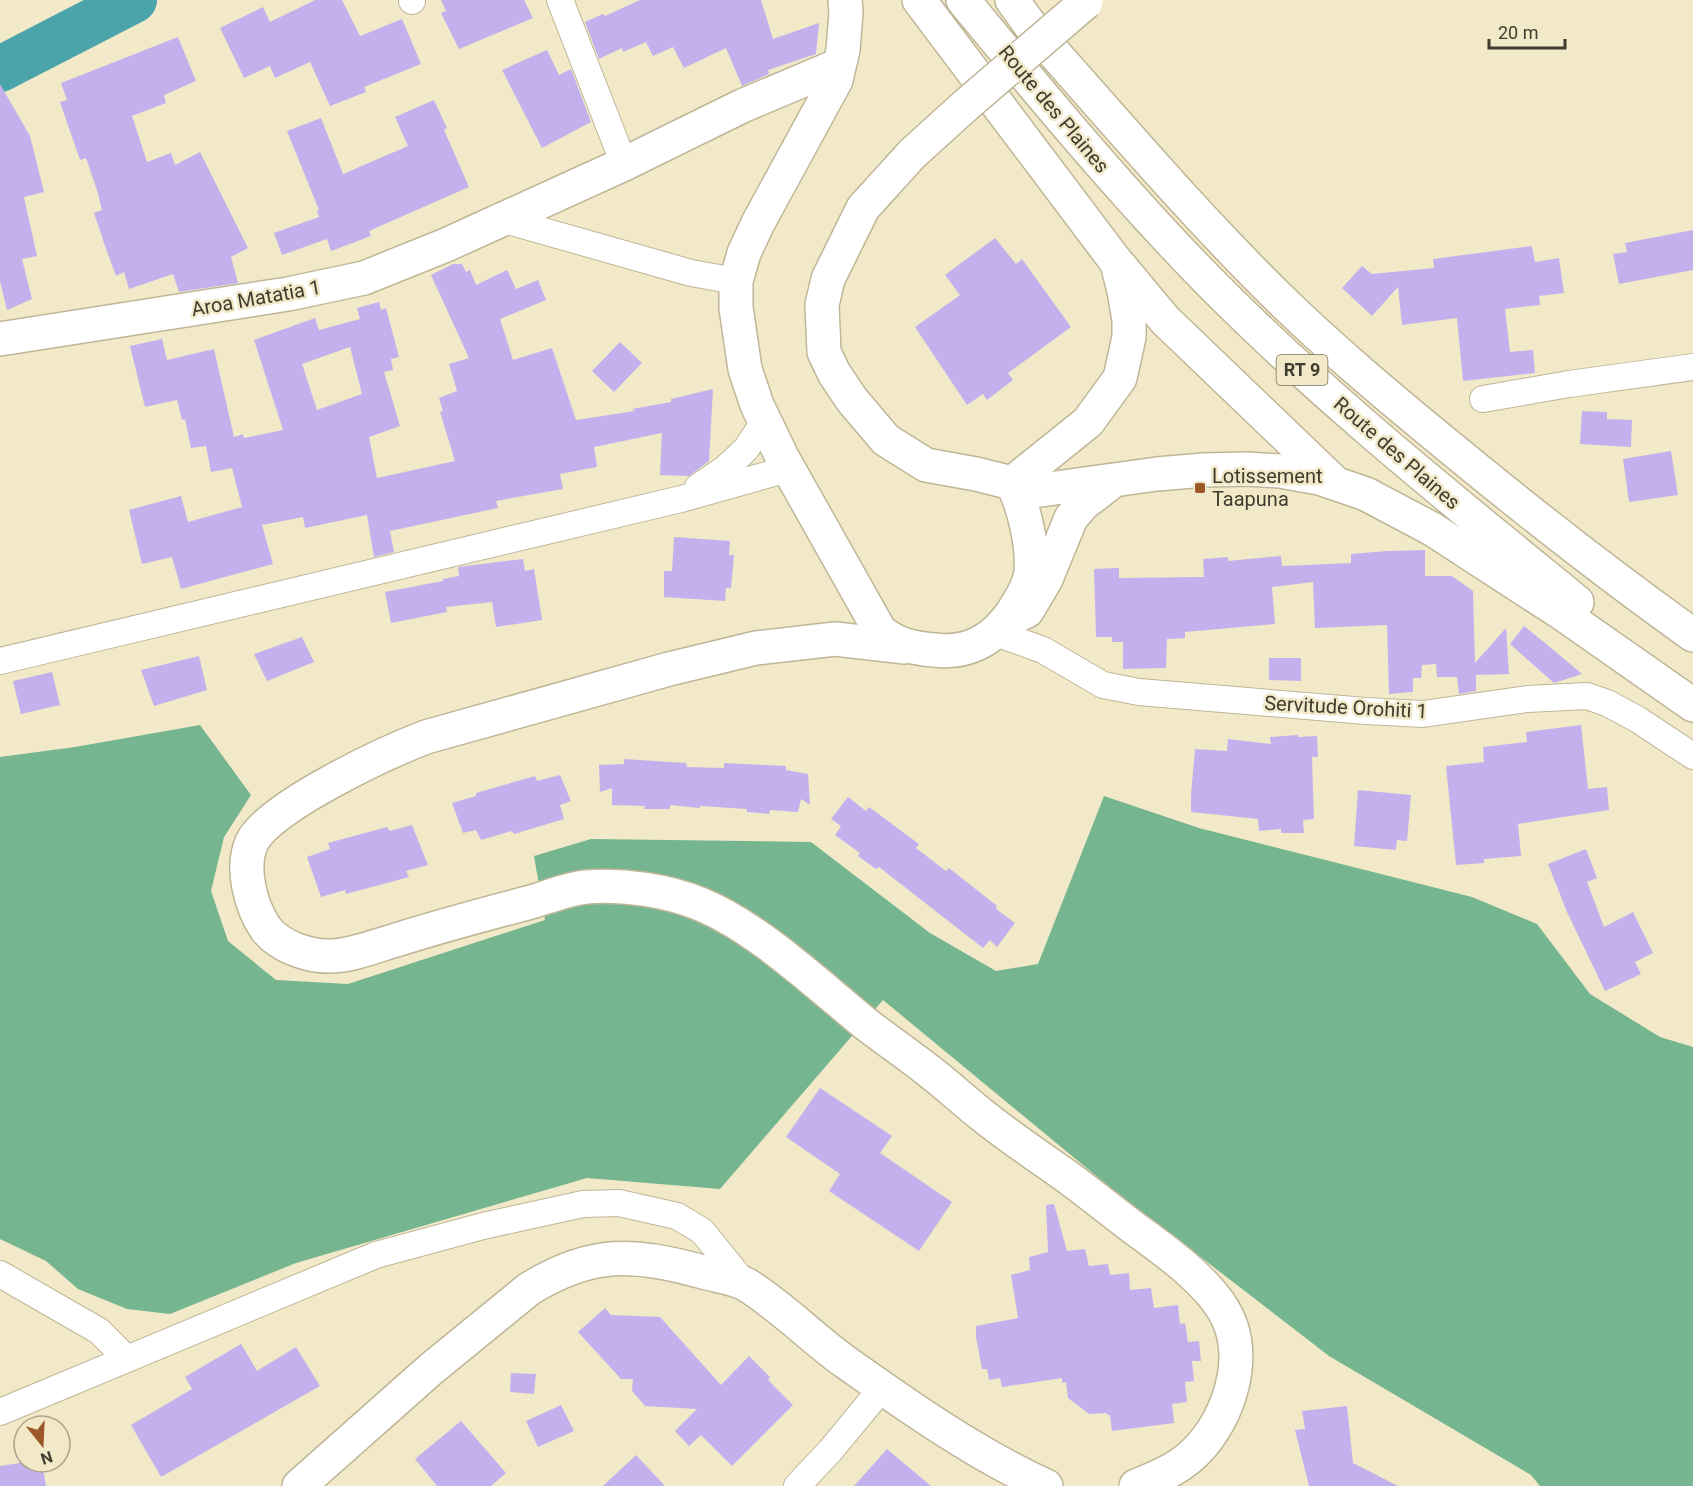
<svg xmlns="http://www.w3.org/2000/svg" width="1693" height="1486" font-family="Roboto,sans-serif">
<rect width="100%" height="100%" fill="#f2e9c9"/>
<!-- forest -->
<path fill="#75b590" d="M200,725L251,795L224,837L211,891L228,941L276,980L348,984L545,920L534,856L591,839L811,842L930,933L996,971L1038,964L1104,796L1199,828L1472,897L1537,924L1590,994L1660,1037L1693,1047V1486H1540L1531,1475L1329,1356L1106,1184L883,1000L720,1189L587,1178L296,1263L170,1314L127,1309L78,1289L46,1261L0,1239V757L75,747Z"/>
<g fill="none" stroke-linecap="round" stroke-linejoin="round">
<!-- river -->
<path stroke="#4aa4aa" stroke-width="46" d="M0,69L134,0"/>
</g>
<!-- building -->
<path fill="#c3b1ed" fill-rule="evenodd" d="M315,0H342L360,36L402,19L421,64L364,87L366,92L330,106L310,62L275,78L270,66L244,78L220,28L263,7L270,22Z
M441,0H524L533,18L459,49L441,13L446,11Z
M640,0H761L773,39L819,23L816,54L768,70L769,74L742,86L726,48L684,68L673,47L653,56L646,42L623,52L622,48L599,59L585,22L603,14L605,16Z
M178,37L196,81L164,95L166,103L132,116L147,162L171,153L175,165L200,152L248,248L231,257L238,283L179,292L173,274L129,289L124,272L116,276L104,243L94,213L102,210L97,190L86,158L80,160L60,102L67,100L61,83Z
M547,50L559,75L571,69L591,122L542,148L502,70Z
M0,84L30,136L44,192L24,197L37,256L22,259L32,299L7,310L0,281Z
M434,100L447,128L444,130L469,187L369,231L371,236L331,251L327,239L282,255L274,233L319,217L317,211L319,210L287,131L321,118L343,174L408,146L395,117Z
M1693,230V270L1619,284L1613,254L1627,252L1625,243Z
M995,238L1016,264L1022,259L1071,327L1008,373L1013,380L987,400L983,394L967,405L915,327L960,295L945,275Z
M1532,246L1535,262L1559,258L1564,293L1539,296L1540,305L1505,309L1510,352L1533,350L1535,373L1463,381L1457,318L1402,325L1398,287L1372,316L1342,288L1362,266L1372,274L1434,268L1433,259Z
M453,264H462L466,272L470,270L476,285L507,270L516,289L538,280L546,300L500,319L513,360L552,348L576,420L635,411L632,409L671,402V399L713,389L709,461L689,476L660,475L662,433L594,447L597,467L560,474L563,489L496,501L498,508L390,531L394,552L374,557L367,515L305,528L303,517L262,525L273,564L181,589L172,557L142,564L129,510L181,496L188,522L242,507L232,468L211,472L206,446L191,448L185,419L182,420L177,400L145,407L130,346L162,339L167,360L214,349L234,437L243,434L244,438L283,430L254,340L315,318L319,330L360,319L357,308L379,302L381,310L386,308L399,357L391,359L393,370L384,372L400,426L369,437L377,478L455,461L440,412L443,411L439,398L457,391L449,364L469,358L431,275ZM350,347L362,394L317,410L302,364Z
M620,342L642,363L614,392L592,371Z
M1582,411L1607,412V419L1632,420L1631,447L1580,444Z
M1671,451L1678,495L1629,502L1623,459Z
M674,537L730,541L729,555H734L731,588H726L725,601L664,597V571H672Z
M1425,550V576H1452L1473,591L1475,663L1506,628L1509,674L1476,675V691L1459,694L1457,677H1437L1436,664L1422,665L1421,678H1413V692L1389,694L1387,625L1315,628L1313,582L1272,587L1275,624L1185,632V638L1167,639L1166,668L1123,669V642H1112V637H1096L1094,569L1119,568V578L1204,577L1203,559L1228,557V561L1281,556L1282,566L1351,563V554L1387,551Z
M523,559L525,571L534,569L542,620L496,627L492,602L446,607L447,612L391,623L385,592L443,581V579L459,576L458,567Z
M1524,626L1545,643L1582,674L1554,683L1510,644Z
M302,637L314,662L267,681L254,654Z
M199,656L207,690L154,706L141,670Z
M1269,658H1301V681L1269,680Z
M52,672L60,705L21,714L13,681Z
M1581,725L1588,789L1607,787L1609,810L1518,824L1521,856L1484,859V863L1456,865L1446,766L1484,762L1483,747L1527,742L1526,732Z
M1298,735V737L1317,736L1318,757H1312L1314,819L1303,820L1304,833H1281V829L1259,831L1258,819L1191,812V794L1195,749L1227,751L1228,739L1271,744L1270,737Z
M624,759L686,763L687,767L724,768V763L786,766V770L808,774L810,805L801,799L798,812L770,810L769,814L747,812V809L700,806V808L670,805V809H644L645,806L612,805V788L600,792L599,765L624,764Z
M560,775L571,801L560,805L564,819L514,834L512,831L481,840L476,830L463,833L452,803L476,796V793L535,776L537,781Z
M1358,790L1411,795L1407,841L1397,840L1396,850L1354,846Z
M848,797L866,811L869,807L919,844L916,848L946,871L949,868L997,906L996,909L1015,923L997,947L990,940L983,948L879,867L876,869L858,856L860,853L835,835L841,826L831,819Z
M412,825L428,865L406,871L409,877L346,894L345,890L321,897L307,857L330,849L328,843L387,827L390,831Z
M1586,849L1597,878L1587,882L1604,927L1633,912L1653,953L1635,962L1641,974L1605,991L1567,912L1548,864Z
M820,1088L892,1136L880,1153L952,1202L919,1251L829,1191L840,1174L786,1137Z
M1054,1204L1067,1251L1085,1249L1089,1266L1108,1264L1110,1275L1129,1273L1130,1290L1151,1288L1154,1308L1178,1305L1180,1324L1185,1323L1188,1342L1199,1341L1201,1361H1192L1194,1381L1185,1382L1187,1402L1172,1404L1174,1423L1112,1431L1110,1415H1107V1413L1089,1414L1068,1398L1066,1382L1062,1383V1378L1002,1387L1000,1378L989,1380L987,1369H982L976,1337V1326L1018,1318L1011,1275L1030,1270L1029,1257L1048,1252L1046,1205Z
M605,1308L611,1315L660,1317L721,1385L749,1356L770,1377L768,1380L793,1405L732,1466L701,1435L689,1446L675,1431L697,1409L645,1406L632,1391L633,1379H621L578,1332Z
M241,1344L257,1371L296,1347L320,1386L161,1477L131,1425L192,1389L185,1377Z
M511,1373L536,1374L534,1394L510,1392Z
M561,1405L574,1431L538,1447L526,1421Z
M1347,1406L1353,1463L1398,1486H1309L1295,1430L1305,1429L1302,1411Z
M461,1421L506,1473L491,1486H437L415,1459Z
M887,1449L931,1486H854Z
M636,1455L665,1486H603Z
M26,1462L27,1466L42,1463L46,1486H0V1466Z"/>
<g fill="none" stroke-linecap="round" stroke-linejoin="round">
<defs>
<path id="minor" d="M560,0L624,164
M412,1V0
M501,219L691,273L736,281
M1483,399L1569,384L1693,367
M698,487L726,468L746,449L764,422
M996,633L1043,650L1103,685L1139,692L1366,711L1423,714L1527,699L1587,696L1607,703L1637,719L1693,756
M0,661L681,499L788,469
M0,1274L99,1331L127,1359
M0,1412L376,1255L483,1226L583,1204L619,1203L677,1216L702,1231L745,1284
M797,1486L830,1451L882,1388"/>
<path id="secondary" d="M845,0L846,13L843,50L836,80L758,223L744,253L736,281V308L745,369L757,405L782,457L880,631C897,645 912,648 934,650C968,654 992,641 1012,613C1020,600 1029,587 1031,572C1033,545 1024,506 1012,483
M0,339L288,294L364,278L446,245L624,164L742,106L839,65
M905,647L835,639L756,648L669,669L426,737C387,752 270,806 252,842C240,868 251,907 266,929C280,947 310,957 332,956C354,955 375,946 396,940C441,926 485,914 531,902C548,897 568,889 586,887C622,884 666,890 700,904C757,927 818,985 866,1024C885,1039 906,1053 925,1068C945,1083 963,1100 982,1115C1008,1136 1035,1154 1062,1173C1087,1191 1110,1210 1134,1228C1152,1241 1170,1254 1186,1268C1205,1285 1223,1303 1231,1326C1247,1373 1221,1437 1181,1464C1167,1474 1151,1480 1136,1486
M299,1486L431,1369L529,1289C592,1250 634,1253 703,1272C717,1276 735,1278 747,1285C782,1307 811,1337 844,1361C906,1405 977,1455 1046,1486"/>
<path id="trunk" d="M919,0L1117,263L1124,291L1129,320V337L1120,378L1088,422L1012,483
M963,0C1038,91 1113,182 1195,267C1313,389 1446,495 1577,602
M1012,0L1033,29C1112,118 1190,210 1275,294C1331,349 1391,399 1452,449C1531,514 1610,576 1693,635
M966,105L912,154L863,208L828,279L822,305L824,352L834,373L852,400L886,440L926,465L976,474L1012,483L1034,491L1157,474L1204,470L1246,469L1280,471L1319,478L1366,494L1432,529L1563,614L1693,705
M1120,266L1165,320L1335,483
M1007,620L1027,611L1046,579L1071,518L1083,504L1113,481"/>
</defs>
<!-- minor casing -->
<use href="#minor" stroke="#bfb697" stroke-width="28"/>
<!-- secondary casing -->
<use href="#secondary" stroke="#bfb697" stroke-width="36"/>
<!-- trunk casing -->
<use href="#trunk" stroke="#bfb697" stroke-width="36"/>
<!-- minor -->
<use href="#minor" stroke="#fff" stroke-width="26"/>
<!-- secondary -->
<use href="#secondary" stroke="#fff" stroke-width="33"/>
<!-- trunk -->
<use href="#trunk" stroke="#fff" stroke-width="33"/>
<defs>
<path id="trunk-bridge" d="M966,105L1086,2"/>
</defs>
<!-- trunk-bridge casing -->
<use href="#trunk-bridge" stroke="#bfb697" stroke-width="36" stroke-linecap="butt"/>
<!-- trunk-bridge -->
<use href="#trunk-bridge" stroke="#fff" stroke-width="33"/>
</g>
<!-- markers -->
<rect fill="#9b5728" stroke="#f2e9c9" stroke-width="2" x="1194" y="482" width="12" height="12" rx="3"/>
<g text-anchor="middle" stroke-width="5" stroke-linejoin="round" paint-order="stroke">
<!-- shield labels -->
<rect fill="#f2e9c9" stroke="#75705d" stroke-width="1.5" x="1276.5" y="355" width="51" height="30" rx="4.5"/>
<g font-size="18" font-weight="bold" fill="#403c2f">
<text x="1302" y="376">RT 9</text>
</g>
<!-- street labels -->
<g font-size="20" fill="#403c2f" stroke="#f2e9c9">
<text transform="translate(1054 109) rotate(50)" y="7">Route des Plaines</text>
<text transform="translate(256 298) rotate(-10)" y="7">Aroa Matatia 1</text>
<text transform="translate(1397 453) rotate(41)" y="7">Route des Plaines</text>
<text transform="translate(1346 707) rotate(3)" y="7">Servitude Orohiti 1</text>
</g>
<!-- poi labels -->
<g font-size="20" fill="#403c2f" stroke="#f2e9c9" text-anchor="start">
<text x="1212" y="483">Lotissement<tspan x="1212" dy="23">Taapuna</tspan></text>
</g>
</g>
<!-- north arrow -->
<g transform="translate(42 1444) rotate(162)"><circle r="28" fill="#f2e9c9" stroke="#aba48b" stroke-width="1.5"/>
<path d="M0-4.5L10 22L0 15L-10 22Z" fill="#9b5728"/>
<text y="-9" font-size="16" font-weight="bold" text-anchor="middle" fill="#403c2f">N</text>
</g>
<!-- scale -->
<path d="M1489 39v9h76v-9" fill="none" stroke="#403c2f" stroke-width="3"/>
<text x="1498" y="39" font-size="18" fill="#403c2f" stroke="#f2e9c9" stroke-width="4.5" paint-order="stroke">20 m</text>
</svg>
